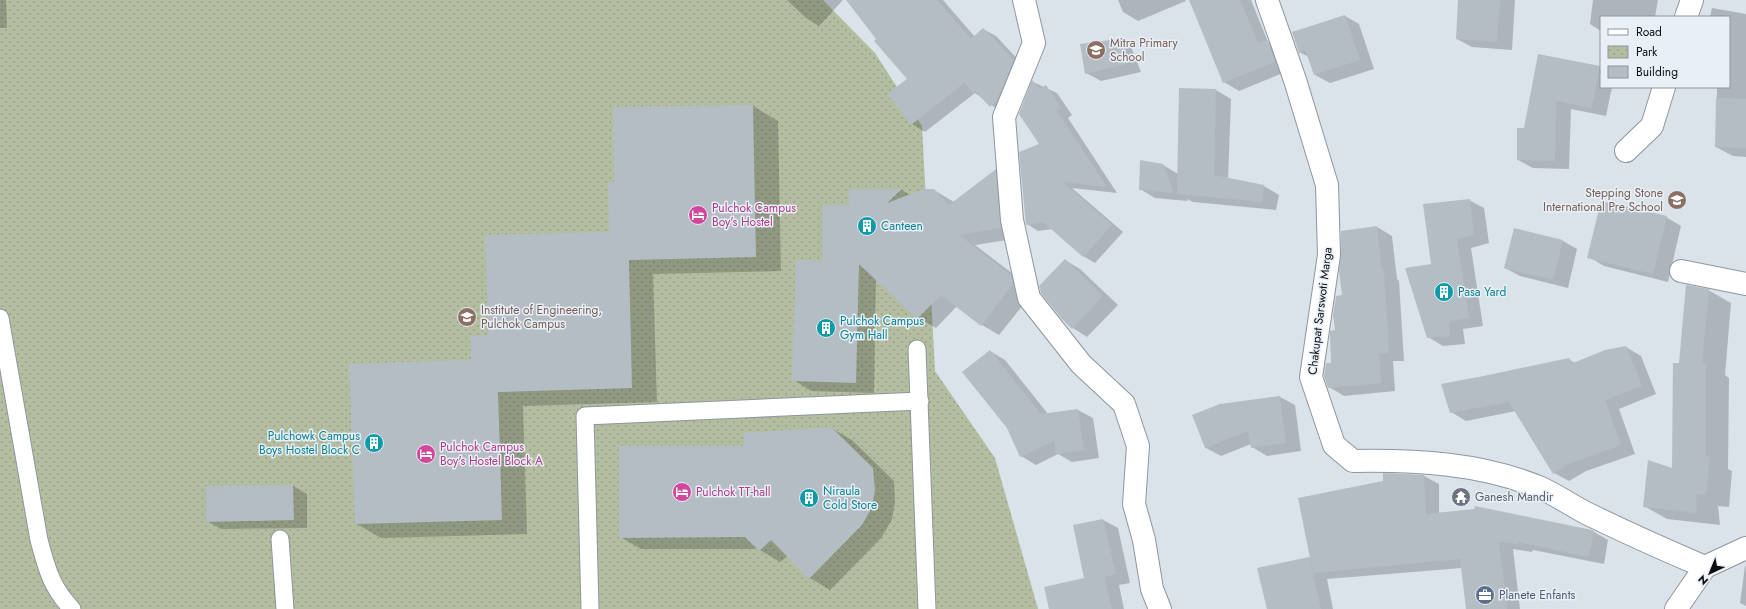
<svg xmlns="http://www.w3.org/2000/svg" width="1746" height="609" font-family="Jost,sans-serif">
<defs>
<pattern id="park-dots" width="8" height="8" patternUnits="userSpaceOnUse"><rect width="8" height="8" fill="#b3bea0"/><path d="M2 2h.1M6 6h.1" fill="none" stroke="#99a289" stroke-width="1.8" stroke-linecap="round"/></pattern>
</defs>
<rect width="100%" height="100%" fill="#dae2ea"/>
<!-- park -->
<path fill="url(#park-dots)" d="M0,0H823L875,53L922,126L935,371L995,458L1038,609H0Z"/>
<!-- shadow -->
<path fill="#0003" d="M0,0H6L7,28H0Z
M787,0H843L819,26L806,18Z
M848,0H943L975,37L983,29L996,36L1026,68L1004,114L975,93L925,132L912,124L908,79Z
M1118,0H1185L1186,1L1138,21L1123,12Z
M1190,0H1251L1268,42L1283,50L1290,70L1239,91L1224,82Z
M1459,0H1515L1512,50L1472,47L1457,39Z
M1593,0H1658L1655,17H1601V31L1590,24Z
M1712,8L1746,14V157L1733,156L1716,147L1717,87H1729V17H1710Z
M1345,16L1359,24L1374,69L1330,83L1315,75L1309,57L1299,52Z
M1117,40L1132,49L1141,72L1101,81L1086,73Z
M1539,55L1599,67L1601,68V87H1612L1606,116L1571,109L1569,169L1533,168L1518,160Z
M1033,82L1057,93L1072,115L1068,118L1117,193L1072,188L1123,232L1095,263L1083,256L1052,229L1038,231L1027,224L1040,145Z
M1180,89L1216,90L1231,99L1228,179L1264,186L1279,195L1276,210L1193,202L1187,199L1188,201L1155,198L1140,189L1163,165L1178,174Z
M753,106L778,121L781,271L653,274L657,402L523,406L527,534L381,538L355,523L489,336L610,233L615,183L614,108Z
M996,170L1013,180L1019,238L975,245L1029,286L1031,295L999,335L982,325L957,306L936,328L918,318L876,279L874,393L811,391L794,380L823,262L850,206V190H902L910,195L934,190L954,202Z
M1469,200L1484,208L1489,243L1471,248L1483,326L1463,329L1465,344L1443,346L1428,337L1432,265Z
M1666,217L1681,226L1668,282L1604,266L1589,257Z
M1377,227L1392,236L1397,279L1399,281L1404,361H1393L1395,391L1344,396L1329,387L1336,331L1344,296Z
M1563,241L1577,249L1568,288L1520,276L1505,268Z
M1065,260L1080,269L1118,305L1087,337L1073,328Z
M1708,290L1731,303L1725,375L1729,378L1728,469L1732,471L1729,507L1718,506L1720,525L1667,519L1644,506L1673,469Z
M1626,347L1641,356L1656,394L1619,409L1635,454L1586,471L1569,481L1554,473L1516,411L1466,421L1451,412L1478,378L1568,359L1575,363Z
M990,351L1005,360L1048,414L1078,410L1093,418L1099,458L1072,462L1058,454L1036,465L1021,456Z
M1280,397L1295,405L1301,451L1267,456L1252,447L1251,444L1221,456L1206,448L1193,415Z
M831,428L852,440L894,481L895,502L892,519L882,537L830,590L810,578L788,556L780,562L758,549H641L620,537L745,447Z
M1384,474L1424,476L1439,484V513L1475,510L1476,507L1594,532L1608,540L1604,564L1533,550L1532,552L1513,549L1520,609H1467L1462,568L1327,579L1333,609H1268L1309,558L1312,560L1384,482Z
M293,486L307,494V528L221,529L207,521Z
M1103,520L1118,528L1130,583L1119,585L1124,609H1050L1086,579Z
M1745,566H1746V606L1740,603Z"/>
<!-- building -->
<path fill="#b5bdc4" d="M846,0H937L971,39L983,28L1014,60L997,100L990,107L975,91L973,93L964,83L911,125L887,94L907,79L874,41L876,39Z
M1189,0H1240L1258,43L1268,40L1275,62L1223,83Z
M1458,0H1500L1497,42L1456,39Z
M1345,15L1360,60L1314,75L1305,50L1299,53L1292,32Z
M1118,39L1127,64L1085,74L1080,44Z
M1538,54L1600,66L1592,108L1556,101L1555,161L1517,160V128H1524Z
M1032,80L1040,89L1046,85L1061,108L1057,111L1107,187L1063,182L1112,225L1083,257L1043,222L1026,225L1019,152L1039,144L1019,114Z
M1179,88L1216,89L1214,175L1264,185L1262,202L1177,194Z
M1716,98L1746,99V148L1715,147Z
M753,105L756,257L629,260L632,388L498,392L502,520L355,524L349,364L471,360L470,336L488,335L485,235L609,232L608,182H614L613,107Z
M1140,160L1163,164L1174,193L1139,190Z
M996,169L1001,228L959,235L1011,275L1013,284L981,326L941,295L917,319L859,264L856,383L792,381L796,260L822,261V205H849V189H902L887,203L924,189H934L949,205Z
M1470,199L1474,235L1457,239L1469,318L1449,321L1450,336L1427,338L1405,268L1431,264L1423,204Z
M1601,201L1667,216L1653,274L1587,258Z
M1377,226L1382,271H1384L1389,353H1379L1381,383L1328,388L1324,376L1326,363H1331L1330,333V331L1335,330L1333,315L1336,296L1342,295L1339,270L1341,255V231Z
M1514,228L1563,240L1553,280L1504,268Z
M1065,259L1103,296L1072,329L1061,318L1041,293L1039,286Z
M1686,285L1709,289L1702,363L1706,364V456L1710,457L1706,495L1696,494L1697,513L1643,507L1648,460L1672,468L1673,363H1679Z
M1626,346L1642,386L1605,400L1621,445L1571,463L1553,474L1509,402L1450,413L1441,384L1478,377V379L1479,377L1569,358L1573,363L1605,350Z
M990,350L1041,414L1078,409L1084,450L1056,454L1054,441L1020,457L1007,428L962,372Z
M1280,396L1286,443L1251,448L1248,431L1205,448L1192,415L1220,404Z
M831,427L873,468L875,490L872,507L862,525L809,579L771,540L759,551L745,537L619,538V446H744V433Z
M1383,473L1424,475L1426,514L1474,509L1475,506L1592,530L1594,531L1589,557L1518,542V544L1499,542L1507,609H1466L1460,559L1313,573L1298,498L1383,481Z
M293,485L294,520L206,522V486Z
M1103,519L1116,574L1104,577L1112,609H1049L1044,587L1084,578L1073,525Z
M1309,557L1321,609H1267L1257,568Z"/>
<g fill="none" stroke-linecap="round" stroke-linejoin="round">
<defs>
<path id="lane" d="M0,318L39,540C47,569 51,587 72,609
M917,349L927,609
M280,539L285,609
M590,609L585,416L920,401"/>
<path id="street" d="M1024,0L1034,43L1004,117L1012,220L1029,298L1081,364L1124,404L1138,446L1134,504L1144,540L1152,589L1160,609
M1267,0L1295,80L1327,185L1329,255L1311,377L1334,445L1353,461C1417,460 1481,463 1541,488C1556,495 1571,505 1586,513C1625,532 1665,550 1705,567
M1686,17L1692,0
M1626,151L1652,126L1664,87
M1681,271L1746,284
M1676,609L1705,567L1746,548"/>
</defs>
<!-- lane casing -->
<use href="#lane" stroke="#8f969d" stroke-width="19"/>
<!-- street casing -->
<use href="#street" stroke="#8f969d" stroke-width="24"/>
<!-- lane -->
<use href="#lane" stroke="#fff" stroke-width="17"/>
<!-- street -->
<use href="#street" stroke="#fff" stroke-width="22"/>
</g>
<!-- icons -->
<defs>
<symbol id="school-disc" viewBox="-11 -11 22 22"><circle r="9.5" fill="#8d6e63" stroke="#e8eff7"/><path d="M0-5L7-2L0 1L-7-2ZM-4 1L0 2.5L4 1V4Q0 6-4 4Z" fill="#fff"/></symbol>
<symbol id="hotel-disc" viewBox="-11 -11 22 22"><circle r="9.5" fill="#d1479c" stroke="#e8eff7"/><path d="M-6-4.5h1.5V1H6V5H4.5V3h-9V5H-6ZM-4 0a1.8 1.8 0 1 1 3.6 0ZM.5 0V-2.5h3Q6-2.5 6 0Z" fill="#fff"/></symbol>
<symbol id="building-disc" viewBox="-11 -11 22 22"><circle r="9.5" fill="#0f9aa8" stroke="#e8eff7"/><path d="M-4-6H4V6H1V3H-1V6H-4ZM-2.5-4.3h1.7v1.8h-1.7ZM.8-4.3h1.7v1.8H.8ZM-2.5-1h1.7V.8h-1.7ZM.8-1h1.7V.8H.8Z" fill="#fff"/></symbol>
<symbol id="university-disc" viewBox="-11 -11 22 22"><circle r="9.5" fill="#8d6e63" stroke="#e8eff7"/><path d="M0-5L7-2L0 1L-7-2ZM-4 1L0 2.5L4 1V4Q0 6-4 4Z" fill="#fff"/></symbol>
<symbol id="temple-disc" viewBox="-11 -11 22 22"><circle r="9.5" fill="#6b7280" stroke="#e8eff7"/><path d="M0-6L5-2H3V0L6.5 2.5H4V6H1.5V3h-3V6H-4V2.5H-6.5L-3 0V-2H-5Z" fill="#fff"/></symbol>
<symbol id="office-disc" viewBox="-11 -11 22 22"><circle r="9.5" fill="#5c6f8a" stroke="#e8eff7"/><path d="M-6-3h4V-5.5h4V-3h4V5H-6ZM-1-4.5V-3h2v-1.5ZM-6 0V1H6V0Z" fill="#fff"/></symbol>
</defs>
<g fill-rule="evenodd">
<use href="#school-disc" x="1085" y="39" width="22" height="22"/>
<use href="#school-disc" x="1666" y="189" width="22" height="22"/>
<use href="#hotel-disc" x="687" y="204" width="22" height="22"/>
<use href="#building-disc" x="856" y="215" width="22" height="22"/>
<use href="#building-disc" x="1433" y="281" width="22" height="22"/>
<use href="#university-disc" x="456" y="306" width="22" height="22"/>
<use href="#building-disc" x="815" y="317" width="22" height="22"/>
<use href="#building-disc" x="363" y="432" width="22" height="22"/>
<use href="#hotel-disc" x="415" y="443" width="22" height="22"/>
<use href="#hotel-disc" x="671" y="481" width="22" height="22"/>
<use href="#temple-disc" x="1450" y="486" width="22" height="22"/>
<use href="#building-disc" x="798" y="487" width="22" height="22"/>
<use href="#office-disc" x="1474" y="584" width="22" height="22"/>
</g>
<g text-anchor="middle" stroke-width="3" stroke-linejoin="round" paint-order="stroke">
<!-- education labels -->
<g font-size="12" fill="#785e54" stroke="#e8eff7" text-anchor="start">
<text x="1110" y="47">Mitra Primary<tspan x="1110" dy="14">School</tspan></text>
<text x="1663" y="197" text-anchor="end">Stepping Stone<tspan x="1663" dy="14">International Pre School</tspan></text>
<text x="481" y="314">Institute of Engineering,<tspan x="481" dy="14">Pulchok Campus</tspan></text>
</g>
<!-- hotel labels -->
<g font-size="12" fill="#b23c85" stroke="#e8eff7" text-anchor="start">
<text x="712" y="212">Pulchok Campus<tspan x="712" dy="14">Boy's Hostel</tspan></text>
<text x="440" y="451">Pulchok Campus<tspan x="440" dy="14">Boy's Hostel Block A</tspan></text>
<text x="696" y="496">Pulchok TT-hall</text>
</g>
<!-- culture labels -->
<g font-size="12" fill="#0d838f" stroke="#e8eff7" text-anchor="start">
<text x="881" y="230">Canteen</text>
<text x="1458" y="296">Pasa Yard</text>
<text x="840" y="325">Pulchok Campus<tspan x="840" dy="14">Gym Hall</tspan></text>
<text x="360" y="440" text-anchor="end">Pulchowk Campus<tspan x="360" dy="14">Boys Hostel Block C</tspan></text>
<text x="823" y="495">Niraula<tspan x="823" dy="14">Cold Store</tspan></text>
</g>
<!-- street labels -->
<g font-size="12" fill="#0b0d10" stroke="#e8eff7">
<text transform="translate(1320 311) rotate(-83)" y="4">Chakupat Sarswoti Marga</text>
</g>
<!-- worship labels -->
<g font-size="12" fill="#5b616d" stroke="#e8eff7" text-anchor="start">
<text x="1475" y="501">Ganesh Mandir</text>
</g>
<!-- service labels -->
<g font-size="12" fill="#4e5e75" stroke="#e8eff7" text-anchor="start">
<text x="1499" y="599">Planete Enfants</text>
</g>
</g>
<!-- legend -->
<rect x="1600" y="16" width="130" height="72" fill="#e8eff7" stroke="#90959b"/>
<rect x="1608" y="29" width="20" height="6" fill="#ffffff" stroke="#90959b"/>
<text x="1636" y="36" font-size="12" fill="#0b0d10">Road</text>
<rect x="1608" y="46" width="20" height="12" fill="url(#park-dots)" stroke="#90959b"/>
<text x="1636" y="56" font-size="12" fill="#0b0d10">Park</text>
<rect x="1608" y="66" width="20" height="12" fill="#b5bdc4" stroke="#90959b"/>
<text x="1636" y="76" font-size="12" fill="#0b0d10">Building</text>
<!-- north arrow -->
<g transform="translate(1710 573) rotate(224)" stroke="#e8eff7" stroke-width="3" paint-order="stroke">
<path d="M0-3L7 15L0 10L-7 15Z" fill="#0b0d10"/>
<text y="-6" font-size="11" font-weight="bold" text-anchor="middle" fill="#0b0d10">N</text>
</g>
</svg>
